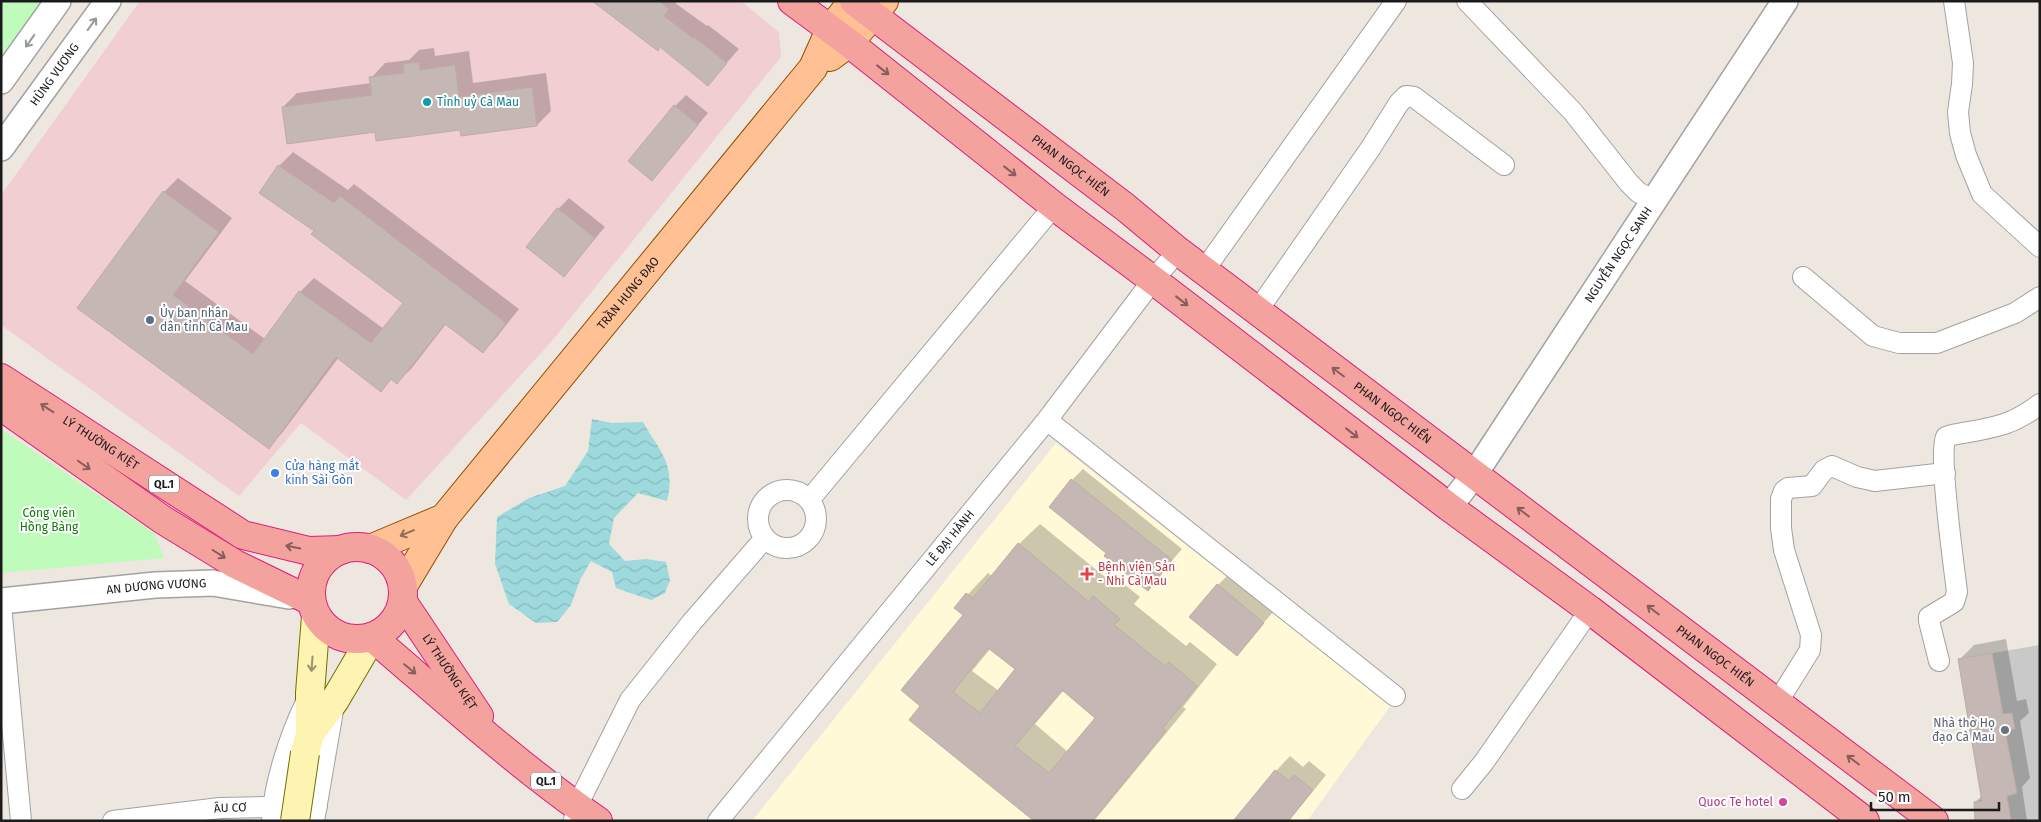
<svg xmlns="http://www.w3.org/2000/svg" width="2041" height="822" font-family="'Fira Sans',sans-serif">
<defs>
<pattern id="water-waves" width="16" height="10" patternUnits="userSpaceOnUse" patternTransform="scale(1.25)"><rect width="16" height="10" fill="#9ed9dd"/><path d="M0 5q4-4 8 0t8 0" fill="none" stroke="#88babd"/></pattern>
</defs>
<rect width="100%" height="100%" fill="#eee7e0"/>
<!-- commercial -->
<path fill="#f0ced2" d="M140,1H741L779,32L781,57L552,341L406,500L301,423L239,496L1,325V195Z"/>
<!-- education -->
<path fill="#fff9d8" d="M1056,443L1391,705L1307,821H752Z"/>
<!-- religious -->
<path fill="#c9c9c9" d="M2040,645V821H1975L1974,802L1981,800L1958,659Z"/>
<!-- park -->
<path fill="#bffbba" d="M1,1H53L1,70Z
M1,429L154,533L164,558L1,573Z"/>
<!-- water -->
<path fill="url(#water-waves)" d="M592,419L612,423L643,422C660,452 676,464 667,501L638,493L614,518L609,544L625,561L646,559L666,562L670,580L665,593L651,600L616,588L612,572L591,561L580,580L571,605L557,622L536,623L509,604L495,564L497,517L529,498L565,486L588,451Z"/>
<!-- shadow -->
<path fill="#0003" fill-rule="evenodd" d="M594,1H677L675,3L707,26L708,25L739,49L708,84L661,46Z
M434,48L435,56L469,51L473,83L546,73L551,111L537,125L376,131L283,107L297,93L371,83V78L385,63L409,60L419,50Z
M686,95L708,113L652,179L675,106Z
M293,152L348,190L354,184L519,309L496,338L483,351L446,324L411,369L397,382L392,378L381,390L339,357L282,433L268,447L78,308L164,192L178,178L232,218L185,281L265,339L300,292L314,278L384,329L405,303L315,230L261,193L279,166Z
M569,198L605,227L564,275L558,209Z
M1083,469L1182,549L1147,589L1108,553L1072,480Z
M1040,524L1110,581L1114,576L1140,597L1134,604L1186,646L1190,642L1217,664L1183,707L1186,709L1094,821H1036L922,706L965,614L956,607L988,573L993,577L1019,544ZM991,648L1017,669L999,691L972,671ZM1064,690L1097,718L1068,752L1035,724Z
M1229,574L1274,611L1237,654L1218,585Z
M2006,639L2017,701L2026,699L2029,713L2020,721L2030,778L2022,787L2027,821H1976L1975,802L1982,796L1960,659L1974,645Z
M1290,756L1303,767L1309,761L1326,775L1289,821H1235L1276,771Z"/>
<!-- building -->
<path fill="#c5b8b4" stroke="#c0aba2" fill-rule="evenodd" d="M592,1H659L669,9L664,16L693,38L694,37L727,63L708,86L660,47L658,51Z
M419,62L420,70L455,65L459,97L532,87L537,126L461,136L460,130L376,141L375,132L287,144L282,107L372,95L369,77L404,73L403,64Z
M674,105L698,125L652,181L628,161Z
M278,165L334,203L340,196L506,323L483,353L445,324L397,384L391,379L381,392L336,357L269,449L77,308L163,191L219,232L173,295L253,354L299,291L371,343L403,303L311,234L314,231L259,193Z
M557,208L595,238L564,277L526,247Z
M1071,479L1172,560L1148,591L1104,556L1106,553L1049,507Z
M1018,543L1089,602L1093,596L1120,619L1114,625L1165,666L1169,662L1197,686L1163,728L1166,731L1092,821H1034L909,720L920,706L901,690L963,615L954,608L966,593L973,598ZM988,648L1015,669L980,713L953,692ZM1062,690L1095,718L1049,773L1015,746Z
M1217,584L1264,623L1237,656L1189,617Z
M1992,653L2003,714L2012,713L2015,729L2005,730L2017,793L2007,796L2011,821H1975L1974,802L1982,801L1958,659Z
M1275,770L1289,781L1294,775L1313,790L1288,821H1233Z"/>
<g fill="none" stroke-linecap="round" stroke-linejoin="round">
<defs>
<g id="minor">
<path d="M1467,1L1573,112L1629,183L1638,192L1654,201"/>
<path d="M1954,1L1963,63L1962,84L1958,112L1960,133L1966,155L1982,194L2040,247"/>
<path d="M1205,269L1396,1"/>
<path d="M1803,277L1873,336L1899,343H1937L2015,313L2040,297"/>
<path d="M1258,310L1370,149L1399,103L1406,96L1414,97L1504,165"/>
<path d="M1047,420L1395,696"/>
<circle cx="787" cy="519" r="29"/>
<path d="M810,499L1054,206"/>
<path d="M1,605L21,821"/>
<path d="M1939,661L1929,621V617L1954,602L1957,592C1954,566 1938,454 1946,437L1952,435C1989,428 2009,428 2040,404"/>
<path d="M1777,703L1810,650L1811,635L1784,550L1781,528V499L1784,491L1788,488L1812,486L1824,470L1832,466L1857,477L1875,481L1945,473"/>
<path d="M1462,789L1484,762L1590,610"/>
<path d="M272,820C274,783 290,735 306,702"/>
<path d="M574,820L577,806L630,700L692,622L765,538"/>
<path id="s1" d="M113,821L220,808L317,806"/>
<path d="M314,821L334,705"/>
<path id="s2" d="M718,821L1047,420L1153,280L1178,251"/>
</g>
<g id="tertiary">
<path d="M1,81L58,1"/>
<path id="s3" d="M1,148L108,1"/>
<path id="s4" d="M1449,507L1474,475L1785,1"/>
<path id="s5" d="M1,601L155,585L213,583L289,596"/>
</g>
<path id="secondary" d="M310,734L335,700L372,637
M305,753L310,734V693L316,616"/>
<g id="primary">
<path d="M830,57L849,43L884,1"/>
<path d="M370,549L444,518"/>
<path id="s6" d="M403,586L444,518L813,68L830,30L853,1"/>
</g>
<g id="trunk">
<path d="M792,1L849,43L1054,206L1153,280L1449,507L1590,610L1865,821"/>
<path id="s7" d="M854,1L1125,207L1178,251L1934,821"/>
<path id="s8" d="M1,378L243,535L309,551L341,550"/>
<path d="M1,406L163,520L235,564L311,601"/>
<circle cx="357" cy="593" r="46"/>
<path id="s9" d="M403,602L479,716"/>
<path d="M372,637C446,700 518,766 598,821"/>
</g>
</defs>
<!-- minor casing -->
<use href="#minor" stroke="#a2a2a2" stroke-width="22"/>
<!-- tertiary casing -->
<use href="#tertiary" stroke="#a2a2a2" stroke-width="28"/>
<!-- secondary casing -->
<use href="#secondary" stroke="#746f01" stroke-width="30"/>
<!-- primary casing -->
<use href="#primary" stroke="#934c00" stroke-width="30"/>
<!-- trunk casing -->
<use href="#trunk" stroke="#dc1d7c" stroke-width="30"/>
<!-- minor -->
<use href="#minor" stroke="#fff" stroke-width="20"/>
<!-- tertiary -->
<use href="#tertiary" stroke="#fff" stroke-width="25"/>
<!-- secondary -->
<use href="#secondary" stroke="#fcf4b0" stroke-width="28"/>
<!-- primary -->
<use href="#primary" stroke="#ffc094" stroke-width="28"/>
<!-- trunk -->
<use href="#trunk" stroke="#f4a29d" stroke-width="28"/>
<defs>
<path id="secondary-bridge" d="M295,821L305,753"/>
</defs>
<!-- secondary-bridge casing -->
<use href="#secondary-bridge" stroke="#746f01" stroke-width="30" stroke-linecap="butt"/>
<!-- secondary-bridge -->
<use href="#secondary-bridge" stroke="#fcf4b0" stroke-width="28"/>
</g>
<!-- one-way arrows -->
<defs><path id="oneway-shaft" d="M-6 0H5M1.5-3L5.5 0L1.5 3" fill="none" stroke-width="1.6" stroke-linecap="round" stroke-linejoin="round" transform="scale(1.25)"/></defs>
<g stroke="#989898">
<use href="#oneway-shaft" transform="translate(92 24) rotate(-54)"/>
<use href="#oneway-shaft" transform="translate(30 41) rotate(125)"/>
</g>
<g stroke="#885e5c">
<use href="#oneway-shaft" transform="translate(883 70) rotate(38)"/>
<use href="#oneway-shaft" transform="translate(1010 171) rotate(38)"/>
<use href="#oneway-shaft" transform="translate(1182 301) rotate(38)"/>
<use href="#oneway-shaft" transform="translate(1338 372) rotate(-143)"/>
<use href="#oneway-shaft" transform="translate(47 408) rotate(-147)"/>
<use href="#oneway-shaft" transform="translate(1352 433) rotate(38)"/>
<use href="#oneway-shaft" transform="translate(84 465) rotate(35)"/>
<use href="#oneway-shaft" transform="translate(1523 512) rotate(-143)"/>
<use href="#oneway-shaft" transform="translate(293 547) rotate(-168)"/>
<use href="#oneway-shaft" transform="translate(219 554) rotate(32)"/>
<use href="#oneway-shaft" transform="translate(1653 610) rotate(-143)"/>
<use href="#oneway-shaft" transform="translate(410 669) rotate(40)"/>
<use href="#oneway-shaft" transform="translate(1853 760) rotate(-143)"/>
</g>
<use stroke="#8d6e58" href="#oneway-shaft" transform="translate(407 533) rotate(157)"/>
<use stroke="#97926d" href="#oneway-shaft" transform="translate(312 664) rotate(94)"/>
<!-- markers -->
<circle fill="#0f9aa8" stroke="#fff" stroke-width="2" cx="427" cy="102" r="5"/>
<circle fill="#5c6f8a" stroke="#fff" stroke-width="2" cx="150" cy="320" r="5"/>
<circle fill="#3f7fe0" stroke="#fff" stroke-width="2" cx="275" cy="473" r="5"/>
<path fill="#e0444e" stroke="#fff" stroke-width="2" d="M1084.5 566.5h5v5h5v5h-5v5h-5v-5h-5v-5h5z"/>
<circle fill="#6b7280" stroke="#fff" stroke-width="2" cx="2005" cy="730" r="5"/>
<circle fill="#d1479c" stroke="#fff" stroke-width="2" cx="1783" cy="802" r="5"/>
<g text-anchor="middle" stroke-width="4" stroke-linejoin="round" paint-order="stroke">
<!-- shield labels -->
<g fill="#fff" stroke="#5f5f5f" stroke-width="1">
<rect x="149" y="475.5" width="30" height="17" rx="4"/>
<rect x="531" y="772.5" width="30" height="17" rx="4"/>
</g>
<g font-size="11" font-weight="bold" fill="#1b1b1b">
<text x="164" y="488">QL.1</text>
<text x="546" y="785">QL.1</text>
</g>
<!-- street labels -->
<g font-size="12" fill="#1b1b1b" stroke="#fff">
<text dy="4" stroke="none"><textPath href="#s3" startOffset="91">HÙNG VƯƠNG</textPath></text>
<text dy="4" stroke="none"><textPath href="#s7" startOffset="272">PHAN NGỌC HIỂN</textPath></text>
<text dy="4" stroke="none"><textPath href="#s4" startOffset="304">NGUYỄN NGỌC SANH</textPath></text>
<text dy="4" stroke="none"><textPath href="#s6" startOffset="370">TRẦN HƯNG ĐẠO</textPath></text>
<text dy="4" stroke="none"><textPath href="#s7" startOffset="678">PHAN NGỌC HIỂN</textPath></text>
<text dy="4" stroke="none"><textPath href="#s8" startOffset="119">LÝ THƯỜNG KIỆT</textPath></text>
<text dy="4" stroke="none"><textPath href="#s2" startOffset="366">LÊ ĐẠI HÀNH</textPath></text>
<text dy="4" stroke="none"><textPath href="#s5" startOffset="156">AN DƯƠNG VƯƠNG</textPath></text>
<text dy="4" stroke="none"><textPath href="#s7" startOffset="1082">PHAN NGỌC HIỂN</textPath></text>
<text dy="4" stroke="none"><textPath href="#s9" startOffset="84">LÝ THƯỜNG KIỆT</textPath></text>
<text dy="4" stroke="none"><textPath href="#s1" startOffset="118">ÂU CƠ</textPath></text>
</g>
<!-- culture labels -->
<g font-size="12" fill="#0d838f" stroke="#fff" text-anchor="start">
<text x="437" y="106">Tỉnh uỷ Cà Mau</text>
</g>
<!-- service labels -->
<g font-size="12" fill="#4e5e75" stroke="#fff" text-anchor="start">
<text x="160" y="317">Ủy ban nhân<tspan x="160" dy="14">dân tỉnh Cà Mau</tspan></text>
</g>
<!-- shop labels -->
<g font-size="12" fill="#366cbe" stroke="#fff" text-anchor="start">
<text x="285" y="470">Cửa hàng mắt<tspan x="285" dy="14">kính Sài Gòn</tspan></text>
</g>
<!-- park labels -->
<g font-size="12" fill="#0f7c07" stroke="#fff">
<text x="49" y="517">Công viên<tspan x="49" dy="14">Hồng Bàng</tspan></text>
</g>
<!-- health labels -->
<g font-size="12" fill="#be3a42" stroke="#fff" text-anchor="start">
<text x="1098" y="571">Bệnh viện Sản<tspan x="1098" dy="14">- Nhi Cà Mau</tspan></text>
</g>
<!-- worship labels -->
<g font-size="12" fill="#5b616d" stroke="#fff" text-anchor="end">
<text x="1995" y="727">Nhà thờ Họ<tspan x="1995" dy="14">đạo Cà Mau</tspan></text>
</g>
<!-- hotel labels -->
<g font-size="12" fill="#b23c85" stroke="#fff" text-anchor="end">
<text x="1773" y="806">Quoc Te hotel</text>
</g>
</g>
<!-- border -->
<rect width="2041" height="822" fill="none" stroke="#1b1b1b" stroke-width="5"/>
<!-- scale -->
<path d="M1871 802v8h128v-8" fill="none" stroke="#1b1b1b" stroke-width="2.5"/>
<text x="1878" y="802" font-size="15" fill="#1b1b1b" stroke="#ffffff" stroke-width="4" paint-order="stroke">50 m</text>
</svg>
